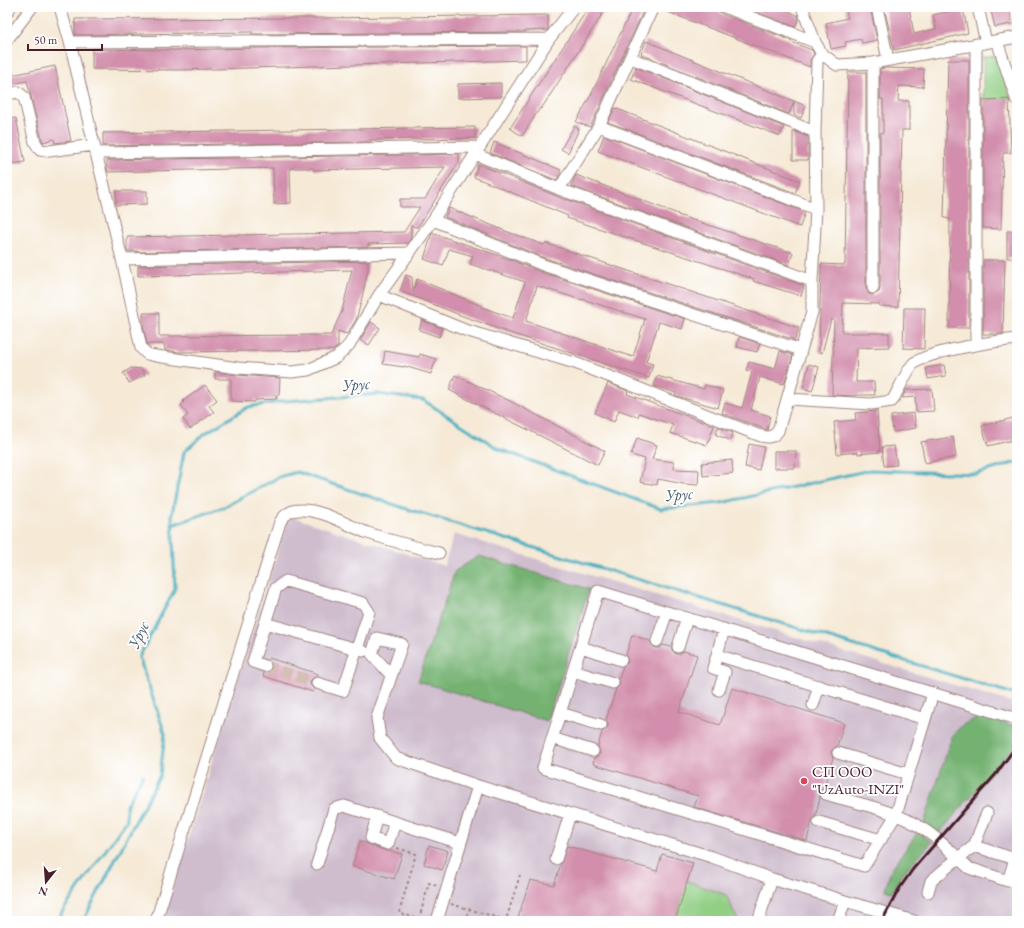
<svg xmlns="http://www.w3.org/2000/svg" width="1024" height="928" font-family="'EB Garamond',serif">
<rect width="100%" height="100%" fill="#fff"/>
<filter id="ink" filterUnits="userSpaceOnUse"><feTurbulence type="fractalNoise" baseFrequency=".025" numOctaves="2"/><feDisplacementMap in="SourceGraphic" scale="8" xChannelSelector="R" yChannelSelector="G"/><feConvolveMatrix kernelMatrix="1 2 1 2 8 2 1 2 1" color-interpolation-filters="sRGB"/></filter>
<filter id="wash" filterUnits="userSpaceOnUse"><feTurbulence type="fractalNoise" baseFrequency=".012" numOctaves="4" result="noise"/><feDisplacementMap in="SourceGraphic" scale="16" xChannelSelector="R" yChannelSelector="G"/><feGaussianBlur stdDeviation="0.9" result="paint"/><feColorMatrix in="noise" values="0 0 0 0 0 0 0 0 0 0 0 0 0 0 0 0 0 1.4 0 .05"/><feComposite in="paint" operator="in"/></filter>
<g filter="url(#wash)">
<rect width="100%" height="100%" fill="#f6ead7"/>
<!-- industrial -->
<path fill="#cfbdce" d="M295,518L444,566L454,534L1017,704V921H162L288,519Z"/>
<!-- green -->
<path fill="#92cf85" stroke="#6e7758" d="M996,56L1011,98L983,100V57Z
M687,881L726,895L738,921H675Z"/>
<!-- forest -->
<path fill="#75b272" stroke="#60684e" d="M479,556L589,589L547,721L418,681L455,571Z
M985,717L1017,727V743L939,833L924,823L952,736C964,722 968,721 985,717Z
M918,832L932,842L902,874L892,892L885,890L891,870Z"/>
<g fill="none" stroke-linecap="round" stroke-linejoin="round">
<!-- stream -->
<path stroke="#42adc0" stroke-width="3" d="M172,525L224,507L279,477L297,472L404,508L1017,695
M58,921L62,912L127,820L126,806L143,775
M83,921L160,775L165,734L139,657L175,589L172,514L184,452L204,434L248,407L284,401L378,394L423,400L499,449L661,509L721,503L870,470L976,474L1017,462"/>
</g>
<g id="blocks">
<!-- building -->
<path fill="#d28eac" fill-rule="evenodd" d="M589,7H607L541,109L540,108L522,136L510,128Z
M633,7H645L593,121L590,127L576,122L591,95Z
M660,7H718L719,11L722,14L790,40V41L794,43L812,50L814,54L810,60V67L660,9Z
M744,7H779L797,15L799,18L795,27Z
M845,7H870L877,40L862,43L861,39L845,42L846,46L831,49L826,23L848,18Z
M884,7H909L914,34L936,29L933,15L963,8L968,33L894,50Z
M990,7H1009L1012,24L995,27Z
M548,15V29L547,30L525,31V32L252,34V32L75,35V19L320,18Z
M646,41L806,106L801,118L794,115V102L789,114L641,54Z
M526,46V60L178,70L92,69V49L179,50L253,48Z
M948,60H969V328H949L950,219L944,218Z
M55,66L71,141L55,143L54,139L43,142L42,139L27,81L7,85V76Z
M636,67L784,127L780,136L631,79Z
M884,68L924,69L923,87L899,86L898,101H909V130H902L898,307L879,306V304L843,303L842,333H889V347L857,348L856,382H874L875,395H854V396L832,395L834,320L831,319L822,353L819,352L821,264L845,265L848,72H866V288L869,294L873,295L879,292L880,288V133H883V99H880V69Z
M501,83V97L458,98V84Z
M1009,99L1011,153H1003L1001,229L983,228V100Z
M615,108L800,181L795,193L608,122Z
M16,118L25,162L7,165V119Z
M574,126L579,129L568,153L561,149Z
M475,127V138L370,140V142L103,146V133Z
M793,131L808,137V160H793Z
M604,135L805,212L800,227L598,151Z
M494,142L561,170L558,178L556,180L490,153Z
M459,154V162L418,227H415L411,225V238L408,243L368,244V247L137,252V251H127V237L404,232L420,207H400V199H425L445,167L314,170L313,168H290L291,203L274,204L273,168L108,172L107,167V160Z
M478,164L566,200V199L804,286L801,296L753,281L754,279L567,218L568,216L474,177Z
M576,175L678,214V215L793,253L789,265L571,186Z
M116,191H147V204L116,205Z
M449,208L508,232L544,245L545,243L799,328L795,340L545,258L445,217Z
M1007,231H1017V258H1007Z
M432,233L506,258L541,272L685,319L682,329L659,322L646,362L653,364L649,378L510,333L460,315L400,291L406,275L412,277L413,292L417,279L482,306L481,307L513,318L525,282L470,264L473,256L449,249L443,266L424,259ZM537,286L582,300V299L645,319L633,357L526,321Z
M983,260H1005L1003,334H983Z
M368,261V269L361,302L356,320L347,334L338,331V346L334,350L179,352L165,350L164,344H147L143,326V313H159V336L331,335L342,311L352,270L138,276V266Z
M904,308H925L924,349L903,348Z
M422,320L442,328L439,337L419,330Z
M371,322L380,328L369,345L360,340Z
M739,337L760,344L757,352L737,347Z
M385,351L419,357L420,354L436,359L431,374L404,366V367L383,364Z
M780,351L793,355L784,384L760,377L751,410L770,416L767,430L722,413L725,403L742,408L752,372L746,370L749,362L775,369Z
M809,364L819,367L812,391L803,388Z
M944,365L946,376L928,379L926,368Z
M131,368L142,369L145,375L129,383L123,373Z
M215,372L237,375L280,378L279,395H276L277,399L255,400V402L231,401V379H215Z
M455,375L510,401L605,451L598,465L449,390Z
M657,376L704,389L705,385L723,390L718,408L677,396L675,395L676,393L654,386Z
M608,383L628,391L627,394L714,426L707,445L670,433L673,425L639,413L638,417L619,410L614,422L595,413Z
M205,385L217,400L209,406L214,412L190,429L183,419L188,415L181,405L184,402L183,401Z
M932,389L934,411L916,412L915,397L902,398L906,390Z
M877,411L880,452L858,454V452L837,454L834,422L856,420L855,413Z
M914,413L916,428L893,432L891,416Z
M1017,417V439L988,446L982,426Z
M718,427L733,433L730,440L716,435Z
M953,437L956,457L925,463L921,442Z
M637,438L657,445L652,459L674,462V469L699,470L698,485L684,484L658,479L657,485L640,482L645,459L631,455Z
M749,444L764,447L759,470L745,467Z
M894,446L897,465L884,466L882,447Z
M774,451H796L795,468H774Z
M732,460L733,473L703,476L702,463Z
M632,635L650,641L652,645L655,648H659L663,645L671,647L673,651L676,654H680L684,651L697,655L679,712L720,725L732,688L844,723L837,746L831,751V754L833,758L824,787L819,792L820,798L815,817L812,820L807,841L694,807L698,796L593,764L594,758L598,756L600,753L598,746L602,732L608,727V724L606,720L616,689L620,685L619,679L623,667L628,662L626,655Z
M269,658L318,674V676L313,678L310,681V685L314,689L313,692L263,676L264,673L269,671L272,668V664L268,660Z
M360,841L386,851H390L402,854L394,879L352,866Z
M429,845L448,851L442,870L424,864Z
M567,846L657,871L662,854L693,863L675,921H517L530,880L554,885Z"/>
</g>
</g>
<g filter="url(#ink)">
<use href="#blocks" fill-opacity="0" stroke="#a08481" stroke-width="1"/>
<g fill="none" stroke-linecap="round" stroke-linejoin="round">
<!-- minor-tunnel -->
<path stroke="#d4c1b5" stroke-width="11" stroke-dasharray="11 5.5" stroke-linecap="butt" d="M265,666L317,683"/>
<defs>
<path id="minor" d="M60,7L70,42L96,153L122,259L141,348L147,354L156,356L238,368L292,372L308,370L337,357L349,345L379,295L433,220L549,39L574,7
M725,7L815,42
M877,7L888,60
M978,7L986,43
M7,40L32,7
M997,41L1017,101
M70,42L549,39
M822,54L837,65L873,63L1017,37
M631,58L815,132
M7,94L18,92L24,97L35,142L40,150L49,151L94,145
M599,126L816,209
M96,153L479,147
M475,154L559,189L812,281
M559,189L599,126L653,7
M433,220L543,265L801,350
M122,259L410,253
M873,288V63
M379,295L465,330L575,363L758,435C767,438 773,438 778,431L812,312V281L816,209L815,132L817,61L822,54L815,42L802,7
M976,345V44
M788,399L871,404L892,401C897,393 908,369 913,364C928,351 996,341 1017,339
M265,623L363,651
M724,629L717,655L925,719
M657,641L667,612
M581,647L621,660
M678,647L687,618
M717,655L713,668L725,672L719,690
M265,666L253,662L276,588L286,581L363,603L369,612L343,691L317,683
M573,671L613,683
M391,675L372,654L377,638L402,644L377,718L380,738L396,758L478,786L712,857L772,879L758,921
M933,693L896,815L864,866L543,768L598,591C738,634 877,676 1017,719
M813,705L819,686
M560,713L601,725
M552,738L593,751
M838,753L908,774
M826,794C855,803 894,810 920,827C934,835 946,847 958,858L931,881L928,892
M377,816L371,838L388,844L395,822
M819,822L881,840
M974,846L1015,859L1008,881L969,868L958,858Z
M974,846L987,813
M556,859L570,814
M317,864L334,809L344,806L460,843
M772,879L845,901
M156,921L280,522C284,515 291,510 299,510C323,509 346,525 368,533C391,541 415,547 439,553
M437,921L478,786
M838,921L845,901L914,921"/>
<path id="major" d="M7,9L8,7"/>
</defs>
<!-- minor casing -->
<use href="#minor" stroke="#a08481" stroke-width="13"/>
<!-- major casing -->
<use href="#major" stroke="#a08481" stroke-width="17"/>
<!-- path -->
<path stroke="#a08481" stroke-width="2" stroke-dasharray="3 3" stroke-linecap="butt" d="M397,848L416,854L399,913L419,919L418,921
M451,904L506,920L520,875
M419,919L429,883L437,886
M465,921L469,909"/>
<!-- minor -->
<use href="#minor" stroke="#fff" stroke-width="11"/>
<!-- major -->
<use href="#major" stroke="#fff" stroke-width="15"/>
<!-- rail -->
<path stroke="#4a1f2b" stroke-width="3" d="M882,921L899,889L913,869L996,774L1017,745"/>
</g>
</g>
<!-- markers -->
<circle fill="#d1495b" stroke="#fff" stroke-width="1.5" cx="804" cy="781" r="4"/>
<g text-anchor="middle" stroke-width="3.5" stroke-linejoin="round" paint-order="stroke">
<!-- poi labels -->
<g font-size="15" fill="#4a1f2b" stroke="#fff" text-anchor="start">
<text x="812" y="777">СП ООО<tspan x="812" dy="17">"UzAuto-INZI"</tspan></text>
</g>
<!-- water labels -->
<g font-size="16" font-style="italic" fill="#465f6e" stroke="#fff">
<text transform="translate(356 384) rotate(-4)" y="6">Урус</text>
<text transform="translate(679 494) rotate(-4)" y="6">Урус</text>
<text transform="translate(138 635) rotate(-65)" y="6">Урус</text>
</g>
</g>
<!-- margin -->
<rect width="1024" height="928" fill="none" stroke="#fff" stroke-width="24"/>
<!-- north arrow -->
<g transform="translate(46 882) rotate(197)" stroke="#ffffff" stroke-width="3" paint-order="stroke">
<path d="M0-3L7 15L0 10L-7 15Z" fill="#4a1f2b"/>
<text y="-6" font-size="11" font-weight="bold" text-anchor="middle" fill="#4a1f2b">N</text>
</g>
<!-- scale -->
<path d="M28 44v6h74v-6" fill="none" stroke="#4a1f2b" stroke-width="2"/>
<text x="34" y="44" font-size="12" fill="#4a1f2b" stroke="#ffffff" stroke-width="3" paint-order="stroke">50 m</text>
</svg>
